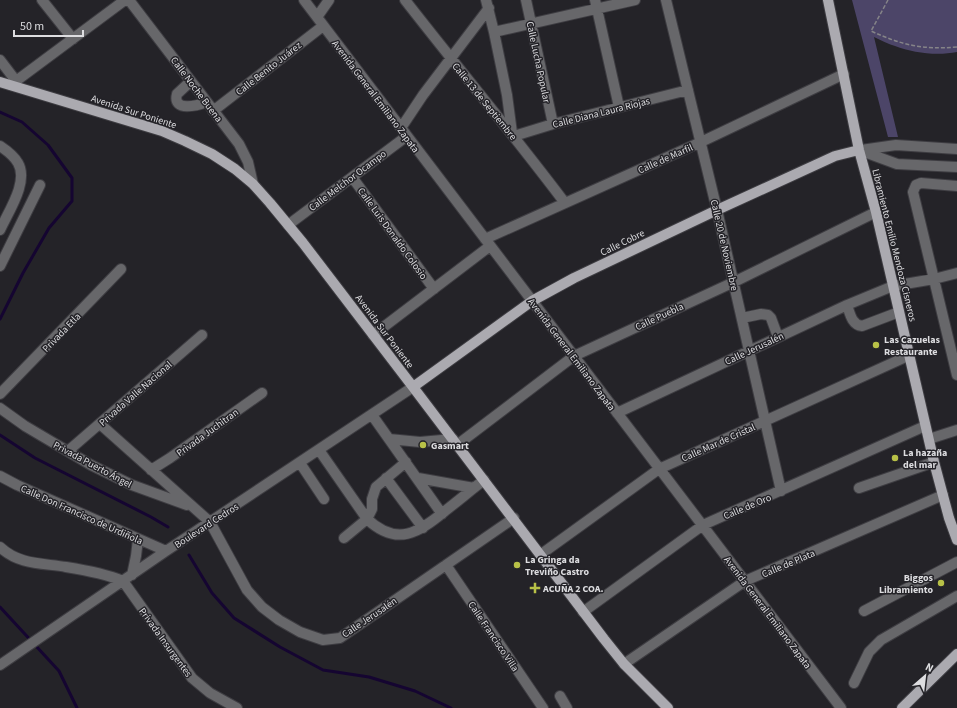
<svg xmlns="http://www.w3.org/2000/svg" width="957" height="708" font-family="'Source Sans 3',sans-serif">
<rect width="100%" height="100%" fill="#242328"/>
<!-- green -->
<path fill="#4c4568" d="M852,0H957V52C937,56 913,53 895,46C888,44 881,40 874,37L898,137H888Z"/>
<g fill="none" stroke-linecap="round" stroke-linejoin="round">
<!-- stream -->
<path stroke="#150531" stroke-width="3" d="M0,112L22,122L48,145L72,178V201L49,228L23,273L0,319
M0,435L35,458L151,517L168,527
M189,555L212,593L234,618L280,647L323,670L369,677L415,691L451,708
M0,607L59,671L77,708"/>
<defs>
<path id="minor" d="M42,0L73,39
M129,0L239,144L248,162L253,184
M304,0L841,708
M405,0C458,68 513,134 565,203
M486,0L494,32L507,95L512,133
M526,0L553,124
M595,0L619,107
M666,0L717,210L781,491
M317,17L329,0
M494,32L635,0
M0,60L16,81L11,85
M16,81L125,0
M191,81L177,94C172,113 199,105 207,102
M213,111L323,26
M401,128L423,95L489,8
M514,136L553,124L688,90
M0,146C6,150 14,156 18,163C29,182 8,212 0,230
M859,150L897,164L957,167
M861,150L896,145L957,149
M352,177L434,289
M957,186L921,183L916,185L913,192L957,375
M288,225L407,136
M485,239L701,142L844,74
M0,266L40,185
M847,305C850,314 852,325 862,326L899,312
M742,318L761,314L768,315L771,318L778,337
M373,335L490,246
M0,394L121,269
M0,408L25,426L91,465L132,485L187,505
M617,413L847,305L893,286L934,279L957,273
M372,415L442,514
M100,424L210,522L247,590L262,607L279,620L300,632L323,640L340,638L514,518
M389,439L420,442L453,439
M929,439L957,430
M457,445L574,356L734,282L876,212
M319,450L367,519C397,547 418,533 445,511C458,501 471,490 484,480
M68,451L202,335
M300,463L324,499
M151,470L170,458L262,393
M0,476L17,485L166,551
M386,478L423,528
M418,478L474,488
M859,488L934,462
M344,538L367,519L372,509V499L376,487L406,462
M0,547C19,565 43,563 66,567C85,570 106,574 123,581L192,678L210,693L237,708
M540,555L659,469L910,355
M446,565L543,708
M132,575L136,556L138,539
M864,611L957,562
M583,612L703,525L925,426
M624,664L745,581L943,495
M0,665L166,551L413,387
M854,683L869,652L881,640L957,596
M560,696L567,708"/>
<path id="major" d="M828,0L859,150L876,212L934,462L949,518L957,540
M0,82L162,131L185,141L212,154L235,169L253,184L270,203L303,243L413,387L604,639L624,664L668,708
M413,387L532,301L574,278L717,210L835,156L859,150
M902,708L957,654"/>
</defs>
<!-- minor casing -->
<use href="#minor" stroke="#3e3d42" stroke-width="12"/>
<!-- major casing -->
<use href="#major" stroke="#3e3d42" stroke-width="12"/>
<!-- path -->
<path stroke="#858488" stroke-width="1.5" stroke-dasharray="4 2" stroke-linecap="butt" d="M888,0L871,31C902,45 922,50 957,47"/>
<!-- minor -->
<use href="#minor" stroke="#67676a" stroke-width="10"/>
<!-- major -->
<use href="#major" stroke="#abaab0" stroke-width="10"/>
</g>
<!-- markers -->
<g fill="#b8c147" stroke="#242328" stroke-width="1.5">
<circle cx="876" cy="345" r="4"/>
<circle cx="423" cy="445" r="4"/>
<circle cx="895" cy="458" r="4"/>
<circle cx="517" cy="565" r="4"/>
<circle cx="941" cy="583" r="4"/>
<path d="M533 582h4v4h4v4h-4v4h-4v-4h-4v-4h4z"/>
</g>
<g text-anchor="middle" stroke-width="3" stroke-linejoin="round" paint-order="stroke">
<!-- street labels -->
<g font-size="10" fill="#dddde0" stroke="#242328">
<text transform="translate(539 62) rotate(78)" y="4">Calle Lucha Popular</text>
<text transform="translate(268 68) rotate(-38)" y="4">Calle Benito Juárez</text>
<text transform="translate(197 89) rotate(53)" y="4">Calle Noche Buena</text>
<text transform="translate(376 96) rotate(53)" y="4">Avenida General Emiliano Zapata</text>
<text transform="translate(485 101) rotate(51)" y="4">Calle 13 de Septiembre</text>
<text transform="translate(134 111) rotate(18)" y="4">Avenida Sur Poniente</text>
<text transform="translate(601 112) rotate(-14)" y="4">Calle Diana Laura Riojas</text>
<text transform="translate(665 158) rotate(-24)" y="4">Calle de Marfil</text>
<text transform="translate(347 180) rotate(-37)" y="4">Calle Melchor Ocampo</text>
<text transform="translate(393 233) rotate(54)" y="4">Calle Luis Donaldo Colosio</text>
<text transform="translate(622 242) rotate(-26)" y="4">Calle Cobre</text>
<text transform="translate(725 245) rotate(77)" y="4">Calle 20 de Noviembre</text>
<text transform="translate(895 245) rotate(76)" y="4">Libramiento Emilio Mendoza Cisneros</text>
<text transform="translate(659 316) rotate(-25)" y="4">Calle Puebla</text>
<text transform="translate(385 331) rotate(53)" y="4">Avenida Sur Poniente</text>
<text transform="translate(61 332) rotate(-46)" y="4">Privada Etla</text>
<text transform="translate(754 348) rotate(-25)" y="4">Calle Jerusalén</text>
<text transform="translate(572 354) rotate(53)" y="4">Avenida General Emiliano Zapata</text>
<text transform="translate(135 393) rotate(-41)" y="4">Privada Valle Nacional</text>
<text transform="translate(207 432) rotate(-36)" y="4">Privada Juchitran</text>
<text transform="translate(718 442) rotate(-24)" y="4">Calle Mar de Cristal</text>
<text transform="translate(93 464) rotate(28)" y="4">Privada Puerto Ángel</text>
<text transform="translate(747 506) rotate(-23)" y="4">Calle de Oro</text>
<text transform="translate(82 514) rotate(24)" y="4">Calle Don Francisco de Urdiñola</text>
<text transform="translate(206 525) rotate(-33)" y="4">Boulevard Cedros</text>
<text transform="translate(788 563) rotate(-23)" y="4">Calle de Plata</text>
<text transform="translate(768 612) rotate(53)" y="4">Avenida General Emiliano Zapata</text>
<text transform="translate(369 617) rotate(-34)" y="4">Calle Jerusalén</text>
<text transform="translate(494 636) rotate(56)" y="4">Calle Francisco Villa</text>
<text transform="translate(166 642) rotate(54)" y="4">Privada Insurgentes</text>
</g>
<!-- poi labels -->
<g font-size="10" font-weight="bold" fill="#dddde0" stroke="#242328" text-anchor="start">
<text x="884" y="343">Las Cazuelas<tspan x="884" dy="12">Restaurante</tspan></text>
<text x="431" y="449">Gasmart</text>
<text x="903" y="456">La hazaña<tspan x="903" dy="12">del mar</tspan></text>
<text x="525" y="563">La Gringa da<tspan x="525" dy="12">Treviño Castro</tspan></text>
<text x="933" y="581" text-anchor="end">Biggos<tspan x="933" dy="12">Libramiento</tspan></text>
<text x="543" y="592">ACUÑA 2 COA.</text>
</g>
</g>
<!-- north arrow -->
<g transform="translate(925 676) rotate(28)" stroke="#242328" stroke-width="3" paint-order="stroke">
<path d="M0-3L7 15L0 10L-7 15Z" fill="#dddde0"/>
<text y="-6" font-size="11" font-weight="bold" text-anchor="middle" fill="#dddde0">N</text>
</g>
<!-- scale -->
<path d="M14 30v6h69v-6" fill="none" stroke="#dddde0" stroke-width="2"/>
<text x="20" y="30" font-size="12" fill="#dddde0" stroke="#242328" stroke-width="3" paint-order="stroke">50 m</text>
</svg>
